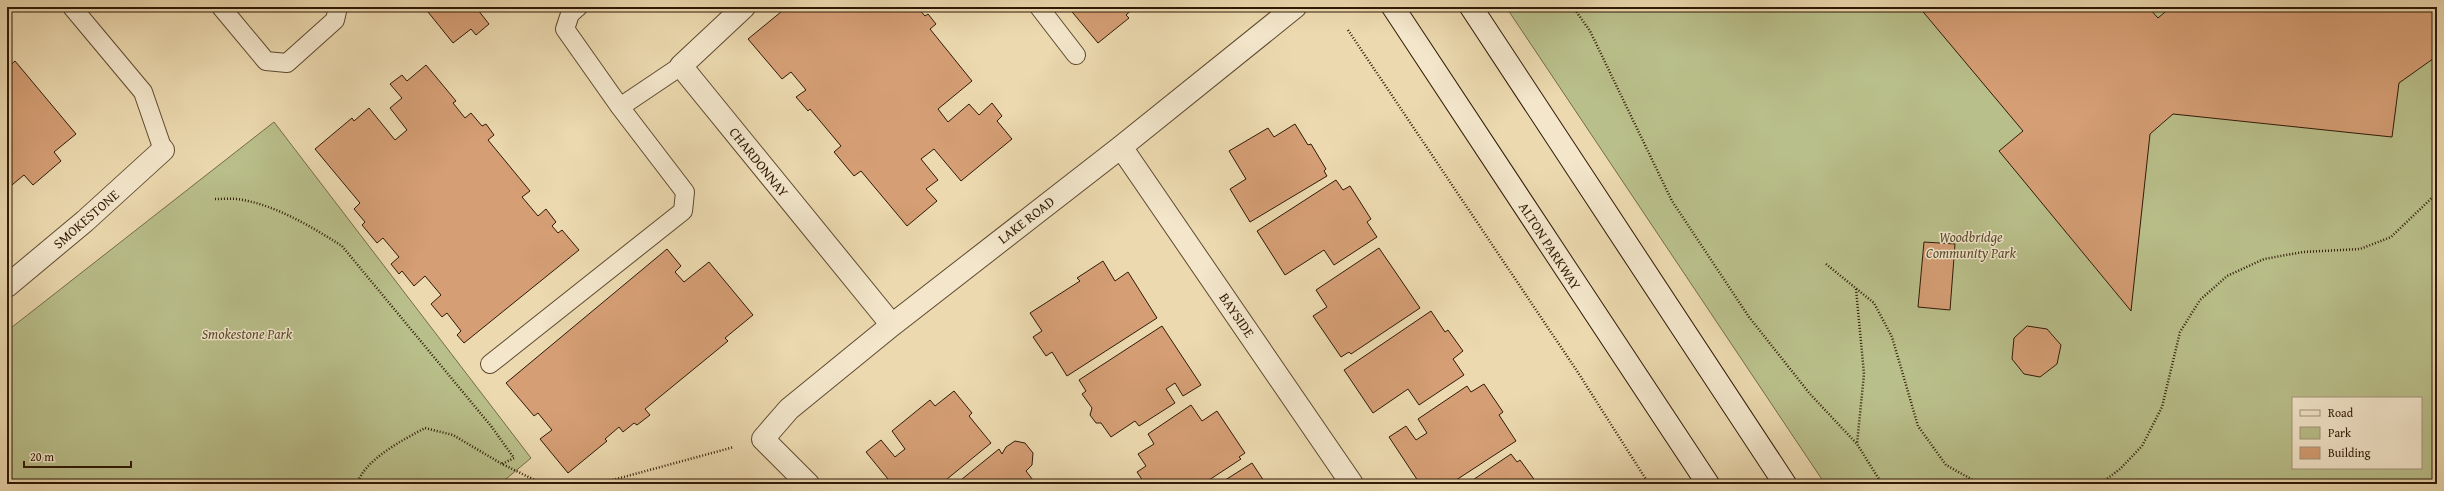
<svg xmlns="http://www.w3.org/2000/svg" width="2444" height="491" font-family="'Gentium Book Plus',serif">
<rect width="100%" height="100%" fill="#ecd9af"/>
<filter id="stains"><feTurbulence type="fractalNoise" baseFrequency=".005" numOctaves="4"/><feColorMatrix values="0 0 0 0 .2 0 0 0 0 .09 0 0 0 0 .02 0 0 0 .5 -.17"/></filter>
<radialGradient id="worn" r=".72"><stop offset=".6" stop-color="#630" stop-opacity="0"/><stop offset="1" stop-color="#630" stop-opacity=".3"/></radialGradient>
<!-- green -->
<path fill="#b9bf8a" stroke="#746c48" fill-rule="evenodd" d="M1506,7H2437V484H1825ZM2293,398H2421V468H2293Z
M274,122L531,458L500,484H7V331Z"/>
<!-- building -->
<path fill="#d59e75" stroke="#2f1a06" d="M424,7H481L478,10L489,24L476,35L471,29L453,43Z
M787,7H899L903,11L908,7H917L925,16L928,14L936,24L930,29L972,81L938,109L948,122L969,104L979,115L992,103L1002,116L997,121L1012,139L961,181L934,149L921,159L938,180L926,189L937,201L907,226L861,171L854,176L834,152L841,146L810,109L808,111L796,97L806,90L791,72L782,79L748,39Z
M1068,7H1135L1126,15L1129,18L1098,43Z
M1919,7H2148L2158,18L2171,7H2437V56L2399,83L2392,137L2173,114L2150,134L2131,311L1999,151L2023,131Z
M15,61L76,134L54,152L61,161L33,185L24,175L7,189V68Z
M426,65L456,101L453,103L465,118L471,113L482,126L486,124L494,135L488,140L530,191L522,197L538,216L546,209L556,222L552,226L558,233L562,230L579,250L464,343L457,335L461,331L447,313L442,317L431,304L441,295L425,276L414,286L402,271L399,274L391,264L399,257L383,238L377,243L362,225L365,222L354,209L360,203L315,149L352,118L354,121L369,108L395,140L407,130L390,108L402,98L390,84L402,75L407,81Z
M1295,124L1308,145L1311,144L1326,169L1324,171L1327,176L1250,222L1230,189L1246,179L1229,151L1268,128L1274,137Z
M1336,180L1343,190L1350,186L1371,219L1367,222L1377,237L1334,265L1324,250L1285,275L1257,231Z
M1924,242L1955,244L1950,310L1918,307Z
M1379,248L1420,308L1351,354L1349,352L1341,357L1313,316L1327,307L1316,290Z
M667,249L681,266L675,272L684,282L709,262L753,315L725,338L728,341L645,409L650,415L637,425L634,423L623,432L619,427L605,439L607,441L568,473L540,439L552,430L538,413L534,416L506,383Z
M1103,261L1115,281L1128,272L1157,318L1067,376L1052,352L1046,356L1033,337L1042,331L1030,313L1080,281L1077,278Z
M1431,311L1445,332L1448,330L1463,351L1453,359L1464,375L1419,405L1408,389L1373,413L1344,370Z
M1162,326L1201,385L1183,396L1175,383L1166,389L1175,403L1139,426L1135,421L1111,437L1101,423H1096L1090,415L1092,408L1082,394L1086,391L1079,380Z
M2027,326L2047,329L2061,345L2057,364L2040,377L2024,374L2012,359L2014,338Z
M1484,384L1503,412L1499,415L1516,441L1450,484H1420L1389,437L1406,426L1416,440L1427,433L1418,419L1467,386L1471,392Z
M954,391L972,413L969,416L991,443L941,484H892L866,452L881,440L895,457L905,449L892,431L930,400L935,406Z
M1191,405L1202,421L1217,411L1245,453L1239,457L1241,459L1203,484H1145L1137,472L1146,466L1138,454L1154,444L1148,434Z
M1015,441L1025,443L1033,453L1032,465L1026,471L1036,484H956L999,449L1002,454L1006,447Z
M1511,454L1517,462L1520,460L1536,482L1534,484H1467Z
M1252,463L1266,484H1219Z"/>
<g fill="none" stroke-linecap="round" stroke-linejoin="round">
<defs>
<path id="service" d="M72,7L143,92L163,150
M221,7L266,61L287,63L335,20L338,7
M578,7L570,14L565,29L620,107
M1039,7L1076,55
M490,364L683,211L685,192L620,107L681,66"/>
<path id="minor" d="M744,7L681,66L892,325
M1121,147L1352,484
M7,286L85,221L163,150
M808,484L763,439L789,409L892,325L1121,147L1295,7"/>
<path id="secondary" d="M1393,7L1708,484
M1471,7L1785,484"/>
</defs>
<!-- service casing -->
<use href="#service" stroke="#5e4a30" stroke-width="20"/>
<!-- minor casing -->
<use href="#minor" stroke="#5e4a30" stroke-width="24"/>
<!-- secondary casing -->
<use href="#secondary" stroke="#2f1a06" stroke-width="24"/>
<!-- path -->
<path stroke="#2f1a06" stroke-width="2.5" stroke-dasharray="1 2" stroke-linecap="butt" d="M1573,7L1590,31L1672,201L1749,317L1810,394L1857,444L1882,484
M1348,30L1577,371L1649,484
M215,199C224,199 234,198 243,200C277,206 312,227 342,246L491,426L514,458L502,464
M1826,264L1874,303L1892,337L1918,426L1946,465L1980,484
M1856,289L1864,374L1857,444
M357,484C365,459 403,440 425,428L453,435L502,464L543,484
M598,484L734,447
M2100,484L2120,469L2142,446L2162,407L2180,332L2200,300L2227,276L2264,259L2303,252L2360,249L2391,237L2437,193"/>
<!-- service -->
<use href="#service" stroke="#f3e6cb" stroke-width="18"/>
<!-- minor -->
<use href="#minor" stroke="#f3e6cb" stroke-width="22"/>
<!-- secondary -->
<use href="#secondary" stroke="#f3e6cb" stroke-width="22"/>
</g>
<g text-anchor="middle" stroke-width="3" stroke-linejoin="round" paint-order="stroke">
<!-- street labels -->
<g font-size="14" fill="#2f1a06" stroke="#f3e6cb">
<text transform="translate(759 162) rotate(51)" y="5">CHARDONNAY</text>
<text transform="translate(86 219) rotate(-41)" y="5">SMOKESTONE</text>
<text transform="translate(1026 220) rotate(-38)" y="5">LAKE ROAD</text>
<text transform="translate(1550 246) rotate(57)" y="5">ALTON PARKWAY</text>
<text transform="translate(1237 315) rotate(56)" y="5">BAYSIDE</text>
</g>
<!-- park labels -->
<g font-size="14" font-style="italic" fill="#584c2e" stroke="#f3e6cb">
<text x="1971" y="242">Woodbridge<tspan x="1971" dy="16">Community Park</tspan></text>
<text x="247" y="339">Smokestone Park</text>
</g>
</g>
<!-- margin -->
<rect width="2444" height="491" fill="none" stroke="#ecd9af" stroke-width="24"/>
<rect x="8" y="8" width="2428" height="475" fill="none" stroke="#2f1a06" stroke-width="2"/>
<rect x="12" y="12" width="2420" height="467" fill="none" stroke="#2f1a06"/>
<!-- legend -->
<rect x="2292" y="397" width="130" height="72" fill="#f3e6cb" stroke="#a5947c"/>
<rect x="2300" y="410" width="20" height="6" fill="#f3e6cb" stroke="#a5947c"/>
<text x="2328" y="417" font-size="12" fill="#2f1a06">Road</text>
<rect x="2300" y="427" width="20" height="12" fill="#b9bf8a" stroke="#a5947c"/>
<text x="2328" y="437" font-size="12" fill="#2f1a06">Park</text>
<rect x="2300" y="447" width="20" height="12" fill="#d59e75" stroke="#a5947c"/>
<text x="2328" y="457" font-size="12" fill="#2f1a06">Building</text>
<!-- scale -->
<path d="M24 461v6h107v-6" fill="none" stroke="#2f1a06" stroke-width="2"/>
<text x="30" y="461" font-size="12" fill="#2f1a06" stroke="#f3e6cb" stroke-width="3" paint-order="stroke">20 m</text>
<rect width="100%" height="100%" filter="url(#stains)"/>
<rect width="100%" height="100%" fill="url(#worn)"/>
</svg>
